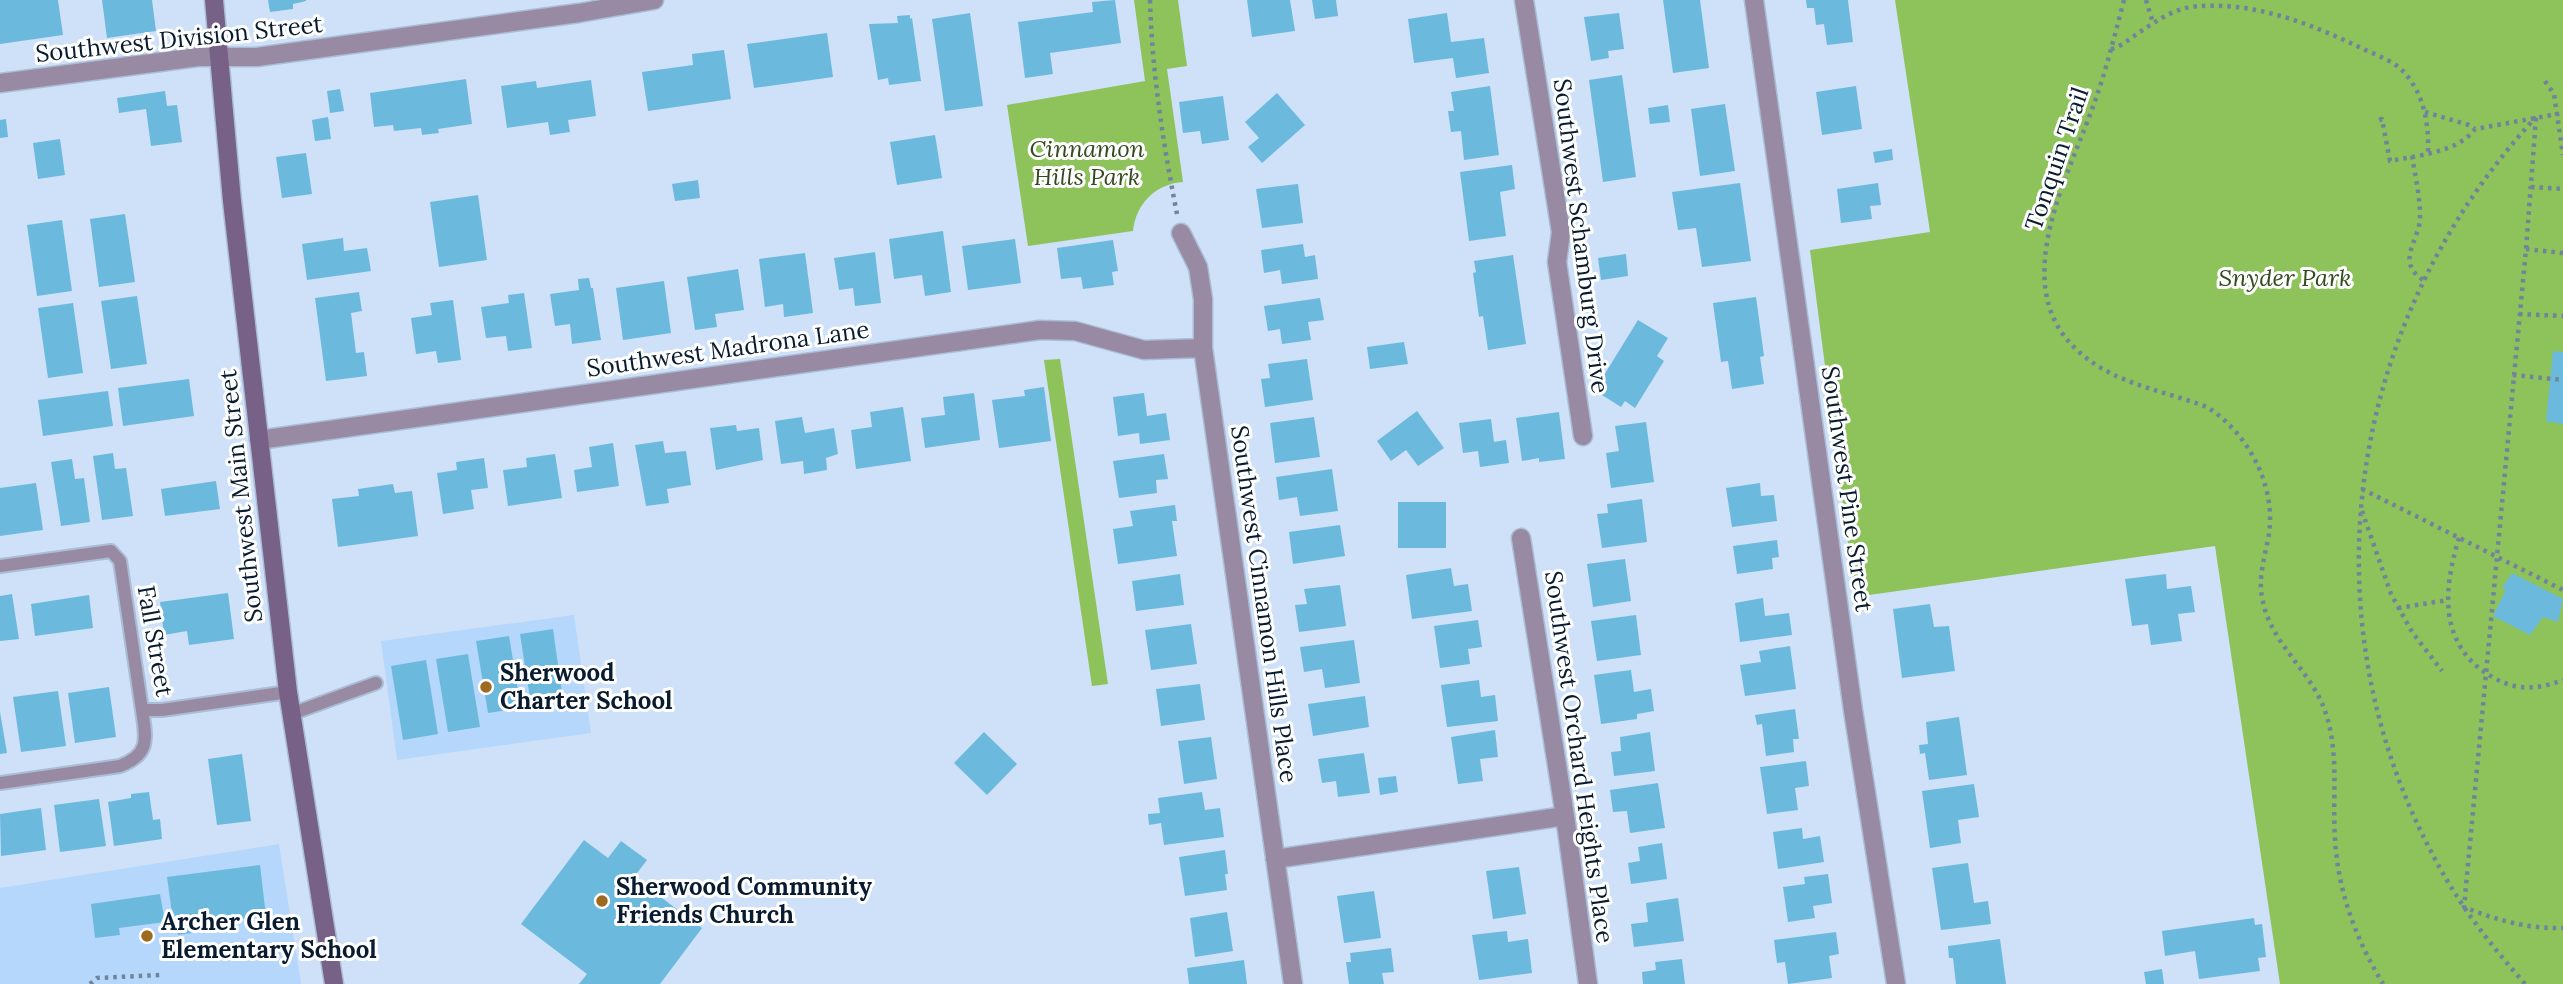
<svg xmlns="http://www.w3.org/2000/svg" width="2563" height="984" font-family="Lora,serif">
<rect width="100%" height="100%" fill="#cee1f8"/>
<!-- built -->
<path fill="#b6d7fc" d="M574,615L591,733L397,760L381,641Z
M279,844L301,984H0V888Z"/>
<!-- green -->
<path fill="#8ec25b" d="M1134,0H1178L1187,66L1167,69L1183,182C1155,184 1136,204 1133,231L1028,246L1007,105L1145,81Z
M1895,0H2563V984H2280L2215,546L1855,597L1810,250L1930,232Z
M1060,359L1108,684L1092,686L1044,360Z"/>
<!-- building -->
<path fill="#6cb9de" d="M0,0H58L63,35L0,44Z
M102,0H152L156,31L107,38Z
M268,0H306V1L293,4V9L270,12Z
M1115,0L1121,43L1050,53L1053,74L1025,78L1018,22L1093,12L1092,2Z
M1247,0H1290L1295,31L1252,37Z
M1312,0H1336L1338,16L1315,19Z
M1663,0H1700L1709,68L1673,73Z
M1806,0H1848L1853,42L1827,45L1824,24L1816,25L1814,8H1807Z
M970,13L983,106L945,111L932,19Z
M1447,13L1451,42L1484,38L1489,73L1456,78L1453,58L1414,63L1408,19Z
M1619,13L1624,49L1608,51L1609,58L1591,61L1584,17Z
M910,15V19L912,18L921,81L889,85L888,78L878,80L869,24L898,23L897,16Z
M827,33L833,77L754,88L747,44Z
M724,50L731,99L648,111L642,72L693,65L692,54Z
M1622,75L1636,177L1603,182L1589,80Z
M466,79L472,124L438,129L439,133L422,135L421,128L394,131L393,125L374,127L370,93Z
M591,80L596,116L568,120L570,132L550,135L548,122L507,128L501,86L536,81L537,88Z
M1490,86L1499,155L1464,160L1461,131L1451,132L1448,111H1454L1451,92Z
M1856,86L1862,129L1822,135L1816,92Z
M340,89L344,111L330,113L327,91Z
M165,91L167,106L177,105L182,142L151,146L146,109L119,113L117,98Z
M1277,93L1305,125L1262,163L1248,147L1259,138L1245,122Z
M1223,96L1229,140L1202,144L1200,131L1183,133L1179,102Z
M1725,104L1735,171L1700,176L1691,109Z
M1668,105L1670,122L1650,124L1648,108Z
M328,117L331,139L315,141L312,120Z
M6,119L8,137L0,138V120Z
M935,135L942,178L897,185L890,142Z
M60,139L65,175L38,179L33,143Z
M1892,149L1893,160L1875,163L1873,152Z
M306,153L312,194L282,198L276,157Z
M1512,165L1515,189L1500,192L1506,236L1469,241L1460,172Z
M698,180L700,198L675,201L672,184Z
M1740,183L1751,261L1702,267L1696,228L1678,230L1672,192Z
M1878,183L1881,205L1870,206L1872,219L1841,223L1837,189Z
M1298,184L1303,223L1262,228L1256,189Z
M478,195L487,260L439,267L430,202Z
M125,214L135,282L99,287L90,219Z
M62,220L72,291L37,296L27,225Z
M943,231L951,292L925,296L922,275L894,279L889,239Z
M343,238L344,251L367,248L371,271L307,280L302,244Z
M1015,239L1021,283L968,290L962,246Z
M1113,240L1118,271L1112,272L1114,285L1083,289L1081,277L1061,279L1057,248Z
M1303,244L1305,257L1315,255L1318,279L1282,284L1280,270L1264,273L1261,250Z
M875,252L881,303L855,306L853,288L839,290L834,258Z
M805,253L813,313L784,317L783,304L765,307L759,259Z
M1626,254L1628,276L1601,280L1598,258Z
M1513,255L1526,344L1488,350L1483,316L1479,317L1473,273L1476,272L1474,261Z
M738,269L744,310L715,314L717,327L695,330L687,277Z
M589,278L591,288H593L601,340L572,344L570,324L555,326L550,294L579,290L578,279Z
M664,281L671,333L623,340L616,288Z
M359,292L362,311L351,313L356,353L364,352L367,376L326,381L315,298Z
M524,293L532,348L508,351L506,336L486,338L481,307L509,303L508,295Z
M137,296L147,364L111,369L101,301Z
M1756,297L1764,356L1760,357L1764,384L1732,389L1728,361L1721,362L1713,303Z
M1320,298L1324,320L1308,322L1311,340L1282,344L1280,329L1268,331L1264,306Z
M453,300L461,360L438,363L436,351L416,354L411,318L432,315L430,303Z
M73,303L83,373L48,378L38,308Z
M1638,320L1668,338L1657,356L1664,361L1635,408L1625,401L1621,407L1602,395L1606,389L1598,385Z
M1404,342L1408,364L1370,369L1367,347Z
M2553,351L2563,352V424L2546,421Z
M1307,359L1313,400L1265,407L1261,379L1270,378L1268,364Z
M189,379L194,416L123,426L118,388Z
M1044,387L1051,441L999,448L992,400L1025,396L1024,390Z
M108,391L113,426L43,436L38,400Z
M974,393L980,440L925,448L921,418L945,415L943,397Z
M1144,393L1147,416L1166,413L1170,440L1140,444L1139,433L1118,436L1113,397Z
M903,407L911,461L856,469L851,430L872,427L870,412Z
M1417,411L1444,448L1418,466L1406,450L1391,461L1377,441Z
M1559,412L1565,459L1539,462V458L1522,461L1516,418Z
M802,417L805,433L834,428L838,454L826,458L827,470L804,474L803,461L781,464L775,421Z
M1314,417L1320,457L1275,463L1270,423Z
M1491,419L1494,442L1506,440L1509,463L1480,467L1478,451L1463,453L1459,423Z
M1646,422L1654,482L1611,488L1606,453L1619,451L1615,426Z
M736,425L737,431L759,428L763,460L716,470L710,428Z
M663,441L665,453L686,451L691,485L667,489L669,503L646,506L635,445Z
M613,443L619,486L577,492L574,470L592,467L589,447Z
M113,453L115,469L126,468L133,516L102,520L93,456Z
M555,454L562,498L508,506L503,470L527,467L526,458Z
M1164,454L1168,479L1156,480L1157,493L1119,498L1113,461Z
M484,458L488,488L471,490L474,509L443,514L437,473L457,470L456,462Z
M72,459L75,479L84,478L90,522L61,526L51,462Z
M1332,469L1338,511L1300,516L1297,497L1279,500L1276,477Z
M216,481L220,509L165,516L161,489Z
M36,483L43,530L0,536V488Z
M1760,483L1761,496L1774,495L1777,521L1732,527L1726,488Z
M393,484L395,493L412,491L418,536L338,547L332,499L359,496L358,489Z
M1642,499L1647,542L1602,548L1597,514L1608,513L1607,504Z
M1398,502H1446V548H1398Z
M1175,505L1177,521H1172L1177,556L1118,564L1113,529L1133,526L1130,511Z
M1340,525L1345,556L1293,564L1289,532Z
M1777,540L1779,557L1772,558L1773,569L1737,574L1733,546Z
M1625,559L1631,601L1593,607L1587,564Z
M1451,568L1454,586L1468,584L1472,611L1412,619L1406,575Z
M2512,573L2563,599L2558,622L2543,617L2530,635L2493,616L2506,590L2502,588Z
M1180,574L1184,605L1136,611L1132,581Z
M2166,574L2167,589L2191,586L2195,612L2178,614L2182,641L2151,645L2148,624L2132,626L2125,579Z
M1340,585L1346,626L1299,632L1295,605L1307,604L1304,589Z
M228,593L234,639L189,645L187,631L164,635L160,602Z
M12,594L19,639L0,641V596Z
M89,595L93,628L35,636L31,604Z
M1763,598L1765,616L1789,613L1792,635L1740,642L1735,603Z
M1930,604L1934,627L1949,626L1955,671L1902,678L1893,609Z
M1636,615L1641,655L1597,661L1591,621Z
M1478,620L1482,647L1468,649L1470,664L1440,668L1434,626Z
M1191,624L1197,664L1151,670L1145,630Z
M553,629L563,700L531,705L520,634Z
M509,636L521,708L488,713L476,641Z
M1354,640L1360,683L1325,688L1322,669L1304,672L1300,647Z
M1790,646L1796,689L1745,696L1740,665L1761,662L1759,651Z
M468,654L480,727L448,732L436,659Z
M426,660L438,734L403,740L391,666Z
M1631,670L1634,692L1651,689L1654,711L1637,714V719L1601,724L1594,675Z
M1479,680L1481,697L1495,695L1498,721L1447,727L1441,685Z
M1200,684L1205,720L1161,726L1156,689Z
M109,687L116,737L75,743L68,693Z
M58,691L66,746L21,752L13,697Z
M1365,696L1369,727L1313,736L1308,704Z
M1795,709L1799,739H1793L1794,752L1766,756L1762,724L1757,725L1755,715Z
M0,712L7,753L0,754Z
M1959,717L1967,775L1929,780L1925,753L1920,754L1919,745L1928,744L1926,722Z
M1495,730L1498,757L1480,759L1483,781L1458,784L1451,737Z
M984,732L1017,764L987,795L954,763Z
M1650,732L1655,771L1614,776L1611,752L1621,751L1620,737Z
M1211,737L1217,779L1184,784L1178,741Z
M1364,753L1370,793L1338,797L1336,781L1322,783L1318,759Z
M242,754L251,821L217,825L208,759Z
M1806,761L1809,786L1795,788L1798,810L1767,814L1760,767Z
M1396,776L1398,792L1380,795L1378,778Z
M1658,783L1665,828L1630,833L1627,811L1613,812L1610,790Z
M1974,784L1979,817L1958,820L1961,843L1930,848L1922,791Z
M149,792L153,820L160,819L162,839L114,846L108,802L131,798V794Z
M1202,792L1205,810L1220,808L1224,837L1164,845L1161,823L1149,825L1148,814L1160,813L1158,798Z
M99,799L106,846L60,852L54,805Z
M41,808L46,850L1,856L0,814Z
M1802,828L1803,839L1820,836L1824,862L1778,869L1773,832Z
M584,840L608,858L621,841L647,860L634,877L702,928L660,984H579L587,974L521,924Z
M1662,843L1667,879L1631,884L1628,863L1640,861L1638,847Z
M1225,850L1228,874H1225L1227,890L1185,896L1179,857Z
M1968,863L1974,903L1988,901L1991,924L1941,930L1932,868Z
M260,865L266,916L206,924V931L178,935L177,928H174L167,877Z
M1519,867L1526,914L1493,919L1486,871Z
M1828,874L1832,903L1813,906L1815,918L1788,922L1783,887L1805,884L1804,877Z
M1374,891L1381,938L1344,943L1337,896Z
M160,894L165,922L119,928L120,935L95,938L91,904Z
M1678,898L1684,941L1634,947L1631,924L1648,922L1646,903Z
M1227,912L1233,951L1195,957L1190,918Z
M2254,918L2255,925L2262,924L2266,957L2258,958L2260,971L2199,979L2195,951L2165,956L2162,931Z
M1507,931L1508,942L1528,939L1532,973L1479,980L1472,935Z
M1836,932L1839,954L1829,956L1832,978L1788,984L1785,962L1777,963L1774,940Z
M2000,939L2006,984H1956L1953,958H1949L1948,946Z
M1391,948L1394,972L1382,973L1384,984H1349L1346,962H1351L1350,953Z
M1682,959L1685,984H1643L1642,972L1656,970L1655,962Z
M1244,960L1247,984H1189L1187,968Z
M2162,969L2164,984H2146L2144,972Z"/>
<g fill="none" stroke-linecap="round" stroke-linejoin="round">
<defs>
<path id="lane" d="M0,566L111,551L120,561L142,710H162L288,692
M291,714L376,683
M0,783L120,766C151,754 146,738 142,710"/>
<path id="street" d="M1524,0L1561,232L1557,262L1583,436
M1754,0L1853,710L1896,984
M0,83L198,57H257L579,13L654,0
M1181,233L1198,267L1203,299V348L1293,984
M259,440L1040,330L1075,331L1144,350L1203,348
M1521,538L1565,816L1588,984
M1275,859L1565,816"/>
<path id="secondary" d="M214,0L232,201L288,692L334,984"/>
</defs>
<!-- lane casing -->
<use href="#lane" stroke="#aabdd4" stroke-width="16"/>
<!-- street casing -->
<use href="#street" stroke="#aabdd4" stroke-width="21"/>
<!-- secondary casing -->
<use href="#secondary" stroke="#aabdd4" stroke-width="21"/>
<!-- path -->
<path stroke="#71849a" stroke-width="4.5" stroke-dasharray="3.5 5" stroke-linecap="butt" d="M1150,0C1152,72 1163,143 1177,214
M2124,0C2114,38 2105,75 2091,112C2066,181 2008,287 2077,350C2113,384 2162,390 2207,407C2248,433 2276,485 2269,534C2265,557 2257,579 2263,602C2271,642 2309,670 2324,708C2340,751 2332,794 2335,839C2338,892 2356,939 2383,984
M2146,0L2153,23
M2111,49C2120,47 2127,41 2134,36C2152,24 2169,11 2190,7C2249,0 2307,22 2359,47C2375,55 2397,61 2408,77C2425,99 2429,126 2428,153
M2545,81L2554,94L2563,155
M2425,112L2469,125L2475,129
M2536,118L2526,249L2464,907C2496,920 2528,929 2563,928
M2379,120L2382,119L2390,161C2418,155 2457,153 2475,129L2563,113
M2412,156C2415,175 2420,196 2420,216C2421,239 2394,261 2423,280
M2531,187L2563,189
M2526,249L2563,253
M2519,314L2563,316
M2513,375L2563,380
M2362,489L2563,590
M2362,511L2391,594L2412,632L2442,671
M2459,538C2442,593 2439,649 2496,679C2518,691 2540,689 2563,680
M2398,608L2448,600
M90,984L97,978L160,975
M2525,984C2497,952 2470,919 2448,882C2300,633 2341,328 2536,117"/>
<!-- lane -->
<use href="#lane" stroke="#998aa4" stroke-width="12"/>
<!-- street -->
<use href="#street" stroke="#998aa4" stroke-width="18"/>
<!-- secondary -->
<use href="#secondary" stroke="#776186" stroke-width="18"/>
</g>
<!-- markers -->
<g fill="#9d6a20" stroke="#fff" stroke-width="2.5">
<circle cx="486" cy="687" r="7"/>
<circle cx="602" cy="901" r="7"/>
<circle cx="147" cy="936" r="7"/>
</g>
<g text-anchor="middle" stroke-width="6" stroke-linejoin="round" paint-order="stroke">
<!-- street labels -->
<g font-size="24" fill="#081b2f" stroke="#fff">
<text transform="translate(179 39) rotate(-6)" y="8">Southwest Division Street</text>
<text transform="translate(2057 159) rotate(-71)" y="8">Tonquin Trail</text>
<text transform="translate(1581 236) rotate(83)" y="8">Southwest Schamburg Drive</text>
<text transform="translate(728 349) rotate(-8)" y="8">Southwest Madrona Lane</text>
<text transform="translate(1847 489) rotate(82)" y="8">Southwest Pine Street</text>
<text transform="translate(241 496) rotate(-96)" y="8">Southwest Main Street</text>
<text transform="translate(1264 604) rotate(82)" y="8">Southwest Cinnamon Hills Place</text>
<text transform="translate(155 641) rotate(80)" y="8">Fall Street</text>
<text transform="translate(1579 757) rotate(82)" y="8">Southwest Orchard Heights Place</text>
</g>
<!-- park labels -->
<g font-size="24" font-style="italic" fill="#344b1d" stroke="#fff">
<text x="1087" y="157">Cinnamon<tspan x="1087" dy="28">Hills Park</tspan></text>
<text x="2285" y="286">Snyder Park</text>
</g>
<!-- poi labels -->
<g font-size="24" font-weight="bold" fill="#081b2f" stroke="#fff" text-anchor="start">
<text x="500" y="681">Sherwood<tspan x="500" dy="28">Charter School</tspan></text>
<text x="616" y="895">Sherwood Community<tspan x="616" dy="28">Friends Church</tspan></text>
<text x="161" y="930">Archer Glen<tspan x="161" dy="28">Elementary School</tspan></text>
</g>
</g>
</svg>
